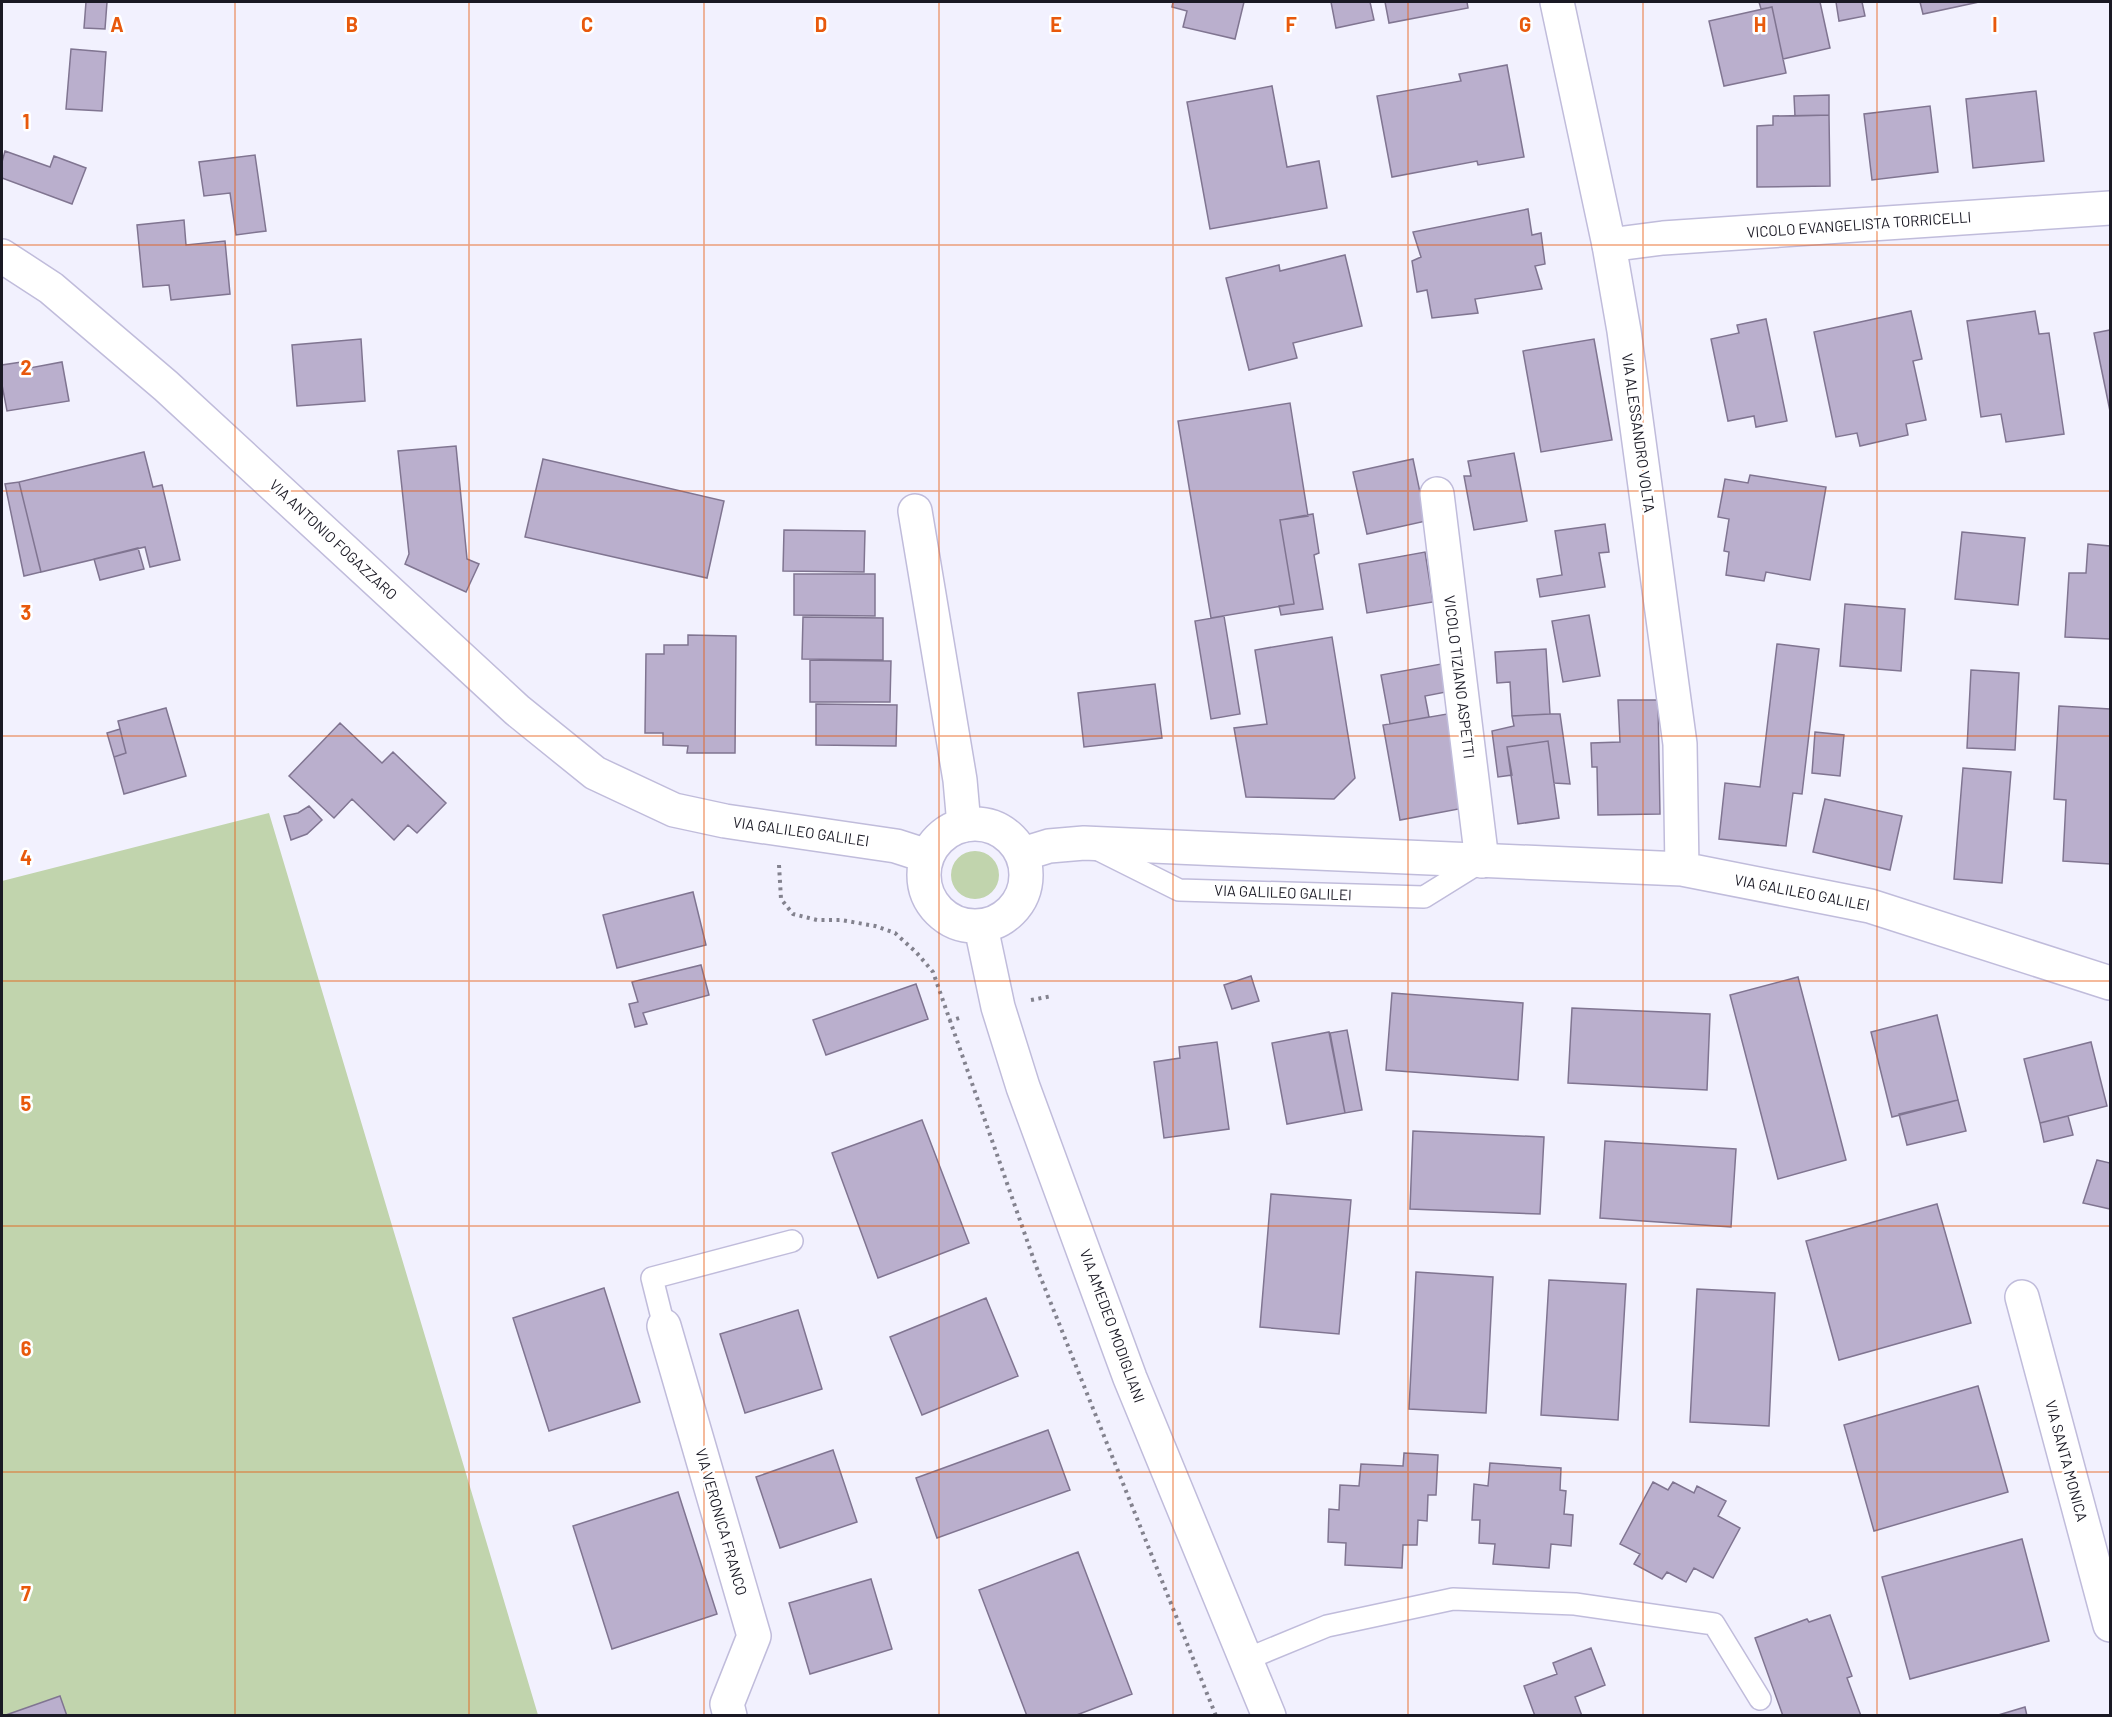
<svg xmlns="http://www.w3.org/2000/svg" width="2112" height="1717" font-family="Barlow,sans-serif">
<rect width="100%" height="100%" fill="#f2f1fe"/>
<!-- green -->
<path fill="#c1d4ad" d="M269,813L538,1715H2V881Z
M951 875a24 24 0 1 1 48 0a24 24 0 1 1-48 0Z"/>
<!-- building -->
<path fill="#baafcd" stroke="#807591" stroke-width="1.5" d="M86,2H107L105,29L84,28Z
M1173,2H1244L1235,39L1183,27L1187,11L1172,7Z
M1331,2H1370L1374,20L1336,28Z
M1385,2H1467L1468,8L1389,23Z
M1759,2H1820L1830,48L1783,59L1772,7L1761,9Z
M1836,2H1862L1865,16L1839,21Z
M1920,2H1979L1923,14Z
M1772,7L1786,73L1724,86L1709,21Z
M71,49L106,52L102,111L66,109Z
M1507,65L1524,157L1478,165L1477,161L1392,177L1377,96L1461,81L1459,74Z
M1272,86L1287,167L1319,161L1327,208L1210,229L1187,102Z
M2036,91L2044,161L1973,168L1966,99Z
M1829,95V115L1795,116L1794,96Z
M1930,106L1938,172L1872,180L1864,114Z
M1829,115L1830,186L1757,187V126L1773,125V116Z
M5,151L50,167L54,156L86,168L72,204L2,178V162Z
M255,155L266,231L236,235L230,193L204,196L199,162Z
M1528,209L1532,235L1541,233L1545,264L1535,266L1542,289L1475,299L1478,313L1432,318L1427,290L1417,292L1412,261L1421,257L1413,232Z
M184,220L186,245L225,241L230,294L171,300L169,285L143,287L137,225Z
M1345,255L1362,326L1293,343L1297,358L1249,370L1226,278L1279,265L1280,271Z
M1911,311L1922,359L1913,361L1926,420L1906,424L1908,435L1860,446L1857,433L1836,437L1814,332Z
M2035,311L2039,334L2049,333L2064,434L2006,442L2001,414L1981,417L1967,321Z
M1766,319L1787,421L1756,427L1754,416L1728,421L1711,339L1739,333L1737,325Z
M2110,330V411L2094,333Z
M361,339L365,401L297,406L292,345Z
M1594,339L1612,440L1541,452L1523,351Z
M28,361L30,368L62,362L69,401L7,411L2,385V365Z
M1290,403L1308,516L1280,520L1294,604L1211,618L1178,421Z
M456,446L467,559L479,564L466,592L405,564L409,554L398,451Z
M144,452L153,487L162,485L180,560L150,567L145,547L41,572L19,482Z
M1514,453L1527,521L1474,530L1464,476H1471L1468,461Z
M543,459L724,501L707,578L525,537Z
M1413,459L1426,521L1367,534L1353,472Z
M1750,475L1826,487L1810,580L1766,572L1764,581L1726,575L1729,552L1724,551L1729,519L1718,517L1725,479L1748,483Z
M19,482L41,572L24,576L5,484Z
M1313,514L1319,553L1314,555L1323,609L1281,615L1279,606L1294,604L1280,520Z
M1605,524L1609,552L1599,553L1605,587L1540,597L1537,579L1562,575L1555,531Z
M784,530L865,531L864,572L783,571Z
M1962,532L2025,538L2018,605L1955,599Z
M2088,544L2110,546V639L2065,637L2069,573H2086Z
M138,548L144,569L100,580L94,559Z
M1425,552L1433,602L1367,613L1359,564Z
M794,574H875V616L794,615Z
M1845,604L1905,609L1901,671L1840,666Z
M1589,615L1600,676L1563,682L1552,621Z
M1224,616L1240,714L1211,719L1195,621Z
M803,617L883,618V660L802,659Z
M688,635L736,636L735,753H687L688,746L663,745V733H645L646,654H664V645H688Z
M1332,637L1355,778L1334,799L1246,797L1234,728L1267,724L1255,650Z
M1777,644L1819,649L1802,794L1793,793L1786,846L1719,839L1725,783L1760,787Z
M1546,649L1550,714L1512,716L1510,682L1497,683L1495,652Z
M810,660L891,661L890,702H810Z
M1441,664L1446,692L1425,696L1429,717L1390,724L1381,675Z
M1971,670L2019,673L2015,750L1967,748Z
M1155,684L1162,738L1084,747L1078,693Z
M1618,700H1658L1660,814L1598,815L1597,767H1592L1591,743L1620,742Z
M816,704L897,705L896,746L816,745Z
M2059,706L2110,709V864L2063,861L2066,800L2054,799Z
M166,708L186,776L124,794L114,757L126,753L118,721Z
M1447,714L1464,808L1400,820L1383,725Z
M1550,714H1560L1570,784L1554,783L1548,741L1507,747L1512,775L1498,777L1492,731L1514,726L1512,716Z
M340,723L382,763L393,752L446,803L417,833L408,825L394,840L352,799L334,818L289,776Z
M120,729L126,753L114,757L107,733Z
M1815,732L1844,735L1840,776L1812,773Z
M1548,741L1559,818L1518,824L1507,747Z
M1963,768L2011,772L2002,883L1954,879Z
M1825,799L1902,816L1890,870L1813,852Z
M309,806L322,820L307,834L291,840L284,816L298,813Z
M693,892L706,945L617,968L603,915Z
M701,965L709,995L643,1013L647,1024L635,1027L629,1004L638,1002L632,982Z
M1251,976L1259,1001L1232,1009L1224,985Z
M1798,977L1846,1160L1778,1179L1730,995Z
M916,984L928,1019L826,1055L813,1020Z
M1392,993L1523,1003L1518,1080L1386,1070Z
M1572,1008L1710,1014L1707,1090L1568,1083Z
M1937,1015L1958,1100L1892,1117L1871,1032Z
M1347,1030L1362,1110L1345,1113L1330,1033Z
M1329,1032L1345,1113L1287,1124L1272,1043Z
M1217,1042L1229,1129L1164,1138L1154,1062L1180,1058L1179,1047Z
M2091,1042L2107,1106L2040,1123L2024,1059Z
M1958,1100L1966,1131L1907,1145L1899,1114Z
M2068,1116L2073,1135L2044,1142L2040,1123Z
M922,1120L969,1243L878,1278L832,1153Z
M1413,1131L1544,1137L1540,1214L1410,1209Z
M1605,1141L1736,1149L1731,1227L1600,1218Z
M2097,1160L2110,1163V1209L2083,1203Z
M1271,1194L1351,1200L1339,1334L1260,1327Z
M1937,1204L1971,1323L1839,1360L1806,1241Z
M1416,1272L1493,1277L1486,1413L1409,1409Z
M1549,1280L1626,1284L1618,1420L1541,1415Z
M604,1288L640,1402L549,1431L513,1318Z
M1697,1289L1775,1293L1769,1426L1690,1422Z
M986,1298L1018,1376L922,1415L890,1337Z
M798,1310L822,1389L745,1413L720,1334Z
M1978,1386L2008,1492L1874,1531L1844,1425Z
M1048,1430L1070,1490L937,1538L916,1478Z
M833,1450L857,1522L780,1548L756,1477Z
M1404,1453L1438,1455L1436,1495H1428L1427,1521L1418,1520L1417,1545H1403L1402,1568L1345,1565L1346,1543L1328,1542L1329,1509L1339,1510L1340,1485L1359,1486L1361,1464L1403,1466Z
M1490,1463L1561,1468L1560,1490L1566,1491L1564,1514L1573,1515L1571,1546L1551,1544L1549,1568L1493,1564L1495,1544L1479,1543L1480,1520H1472L1474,1484L1488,1486Z
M1653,1482L1668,1490L1673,1482L1694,1493L1697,1486L1726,1501L1718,1516L1740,1528L1713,1578L1694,1568L1686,1582L1667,1572L1662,1579L1634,1564L1640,1554L1620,1544Z
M678,1492L717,1614L612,1649L573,1526Z
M2022,1539L2049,1641L1910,1679L1882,1577Z
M1078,1552L1132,1694L1074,1716H1027L979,1590Z
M871,1579L892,1649L810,1674L789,1603Z
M1830,1615L1852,1676L1847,1678L1861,1716H1783L1755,1638L1807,1619L1809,1622Z
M1591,1648L1605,1685L1575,1697L1582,1716H1535L1524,1686L1557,1674L1553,1663Z
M60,1696L67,1716H3Z
M2025,1707L2027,1716H1995Z"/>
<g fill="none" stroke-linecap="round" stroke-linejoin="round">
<defs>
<path id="service" d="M1095,848L1179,890L1424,897L1482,861
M664,1326L652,1278L792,1241
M1247,1659L1327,1626L1453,1599L1575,1604L1714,1624L1760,1699"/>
<path id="minor" d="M1609,245L1663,238L2110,208
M2,256L51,288L166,386L517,710L595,773L674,810L725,821L896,846L927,856
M1437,494L1482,861
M915,511L960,780L964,825
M2022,1297L2110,1625
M664,1326L754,1636L727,1704L730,1716"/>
<path id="tertiary" d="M1557,2L1609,245L1624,331L1680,744L1682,869
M924 875a51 51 0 1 1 102 0a51 51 0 1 1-102 0Z
M1023,854L1049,846L1084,843L1682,869L1870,906L2110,983
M981,927L998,1007L1023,1087L1130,1378L1269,1716"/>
</defs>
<!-- service casing -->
<use href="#service" stroke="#c0bcdb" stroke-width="24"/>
<!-- minor casing -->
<use href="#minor" stroke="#c0bcdb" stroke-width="36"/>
<!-- tertiary casing -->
<use href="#tertiary" stroke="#c0bcdb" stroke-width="36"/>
<!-- path -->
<path stroke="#83828e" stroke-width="4" stroke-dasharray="3 4.5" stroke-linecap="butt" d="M779,865L781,899L793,914L817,920H841L875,926L895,933L916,952L933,972L1036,1266L1216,1716
M1031,1000L1052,996
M949,1021L963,1017"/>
<!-- service -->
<use href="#service" stroke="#fff" stroke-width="21"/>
<!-- minor -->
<use href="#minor" stroke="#fff" stroke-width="33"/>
<!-- tertiary -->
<use href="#tertiary" stroke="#fff" stroke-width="33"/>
</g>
<!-- grid -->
<path fill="none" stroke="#e8590c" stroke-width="1.5" stroke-opacity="0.55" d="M235,2V1716M469,2V1716M704,2V1716M939,2V1716M1173,2V1716M1408,2V1716M1643,2V1716M1877,2V1716M2,245H2110M2,491H2110M2,736H2110M2,981H2110M2,1226H2110M2,1472H2110"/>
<g text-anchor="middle" stroke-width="5" stroke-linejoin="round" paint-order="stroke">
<!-- street labels -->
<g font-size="15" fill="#1a1924" stroke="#fff">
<text transform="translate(1859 225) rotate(-4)" y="5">VICOLO EVANGELISTA TORRICELLI</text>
<text transform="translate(1638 433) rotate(82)" y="5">VIA ALESSANDRO VOLTA</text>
<text transform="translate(333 540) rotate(43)" y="5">VIA ANTONIO FOGAZZARO</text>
<text transform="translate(1459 677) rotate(83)" y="5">VICOLO TIZIANO ASPETTI</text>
<text transform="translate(801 832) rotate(8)" y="5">VIA GALILEO GALILEI</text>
<text transform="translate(1283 893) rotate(2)" y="5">VIA GALILEO GALILEI</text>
<text transform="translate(1802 893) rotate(11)" y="5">VIA GALILEO GALILEI</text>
<text transform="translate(1112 1326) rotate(70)" y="5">VIA AMEDEO MODIGLIANI</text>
<text transform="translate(2066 1461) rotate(75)" y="5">VIA SANTA MONICA</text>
<text transform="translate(721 1522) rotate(74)" y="5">VIA VERONICA FRANCO</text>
</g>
</g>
<g font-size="20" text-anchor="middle" font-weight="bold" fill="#e8590c" stroke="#fff" stroke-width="5" stroke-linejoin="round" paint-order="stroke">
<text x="117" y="32">A</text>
<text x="352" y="32">B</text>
<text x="587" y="32">C</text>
<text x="821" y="32">D</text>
<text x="1056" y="32">E</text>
<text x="1291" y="32">F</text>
<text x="1525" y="32">G</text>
<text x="1760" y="32">H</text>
<text x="1995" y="32">I</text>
<text x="26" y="129">1</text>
<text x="26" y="375">2</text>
<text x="26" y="620">3</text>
<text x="26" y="865">4</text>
<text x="26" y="1111">5</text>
<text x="26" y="1356">6</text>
<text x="26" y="1601">7</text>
</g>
<!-- border -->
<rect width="2112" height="1717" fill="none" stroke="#1a1924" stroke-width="6"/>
</svg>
